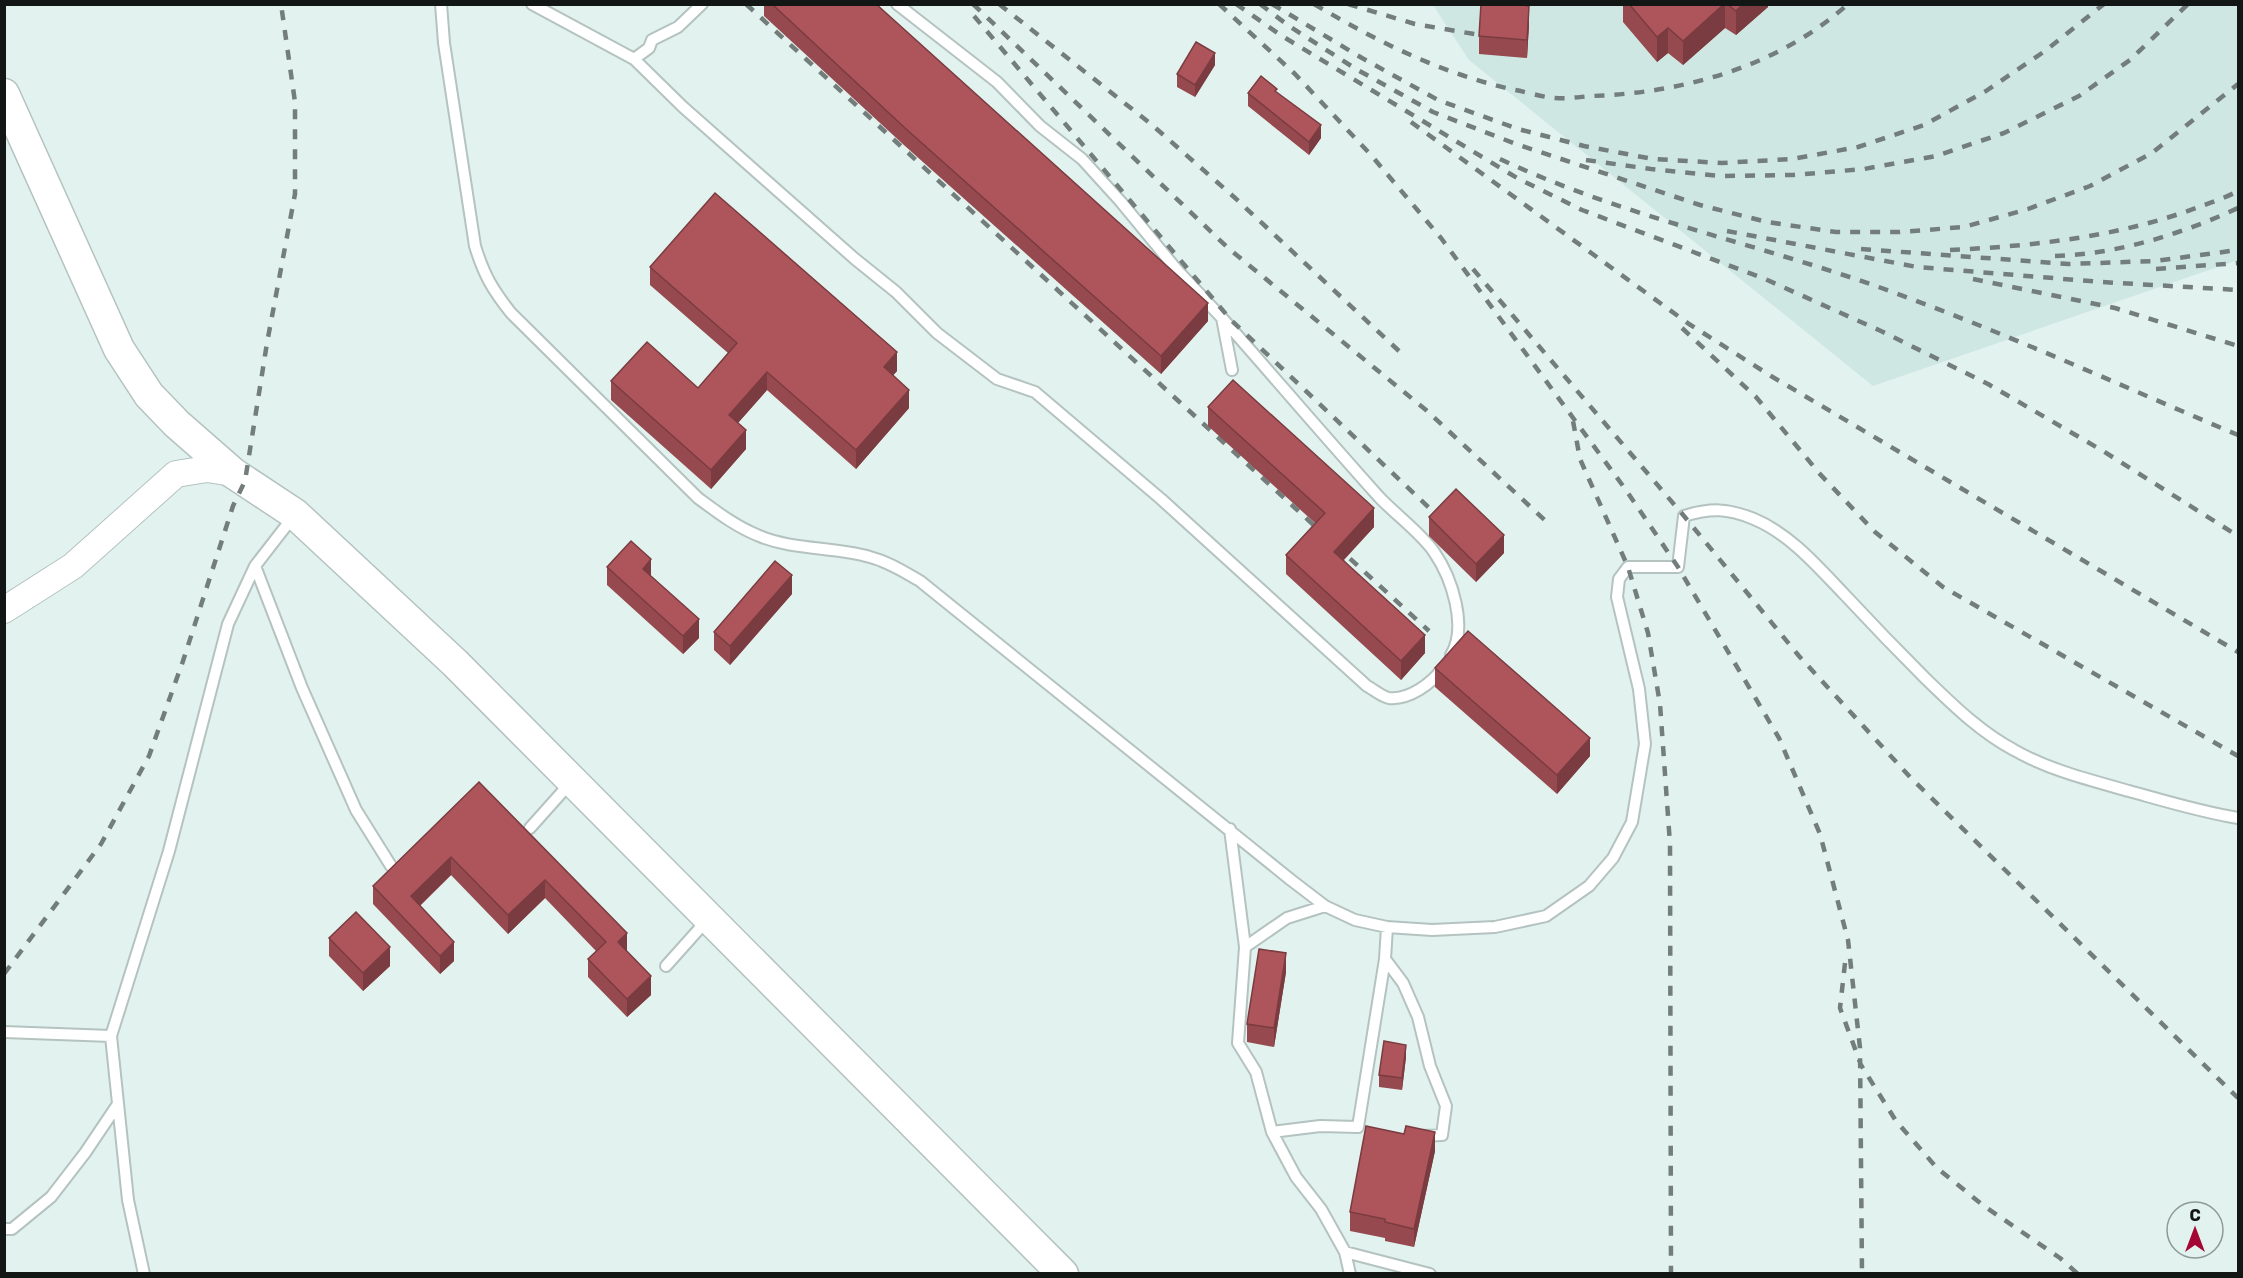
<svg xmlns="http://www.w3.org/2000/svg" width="2243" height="1278" font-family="Rubik,sans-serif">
<rect width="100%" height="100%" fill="#e2f2ee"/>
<!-- built -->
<path fill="#cfe7e2" d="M1433,5H2238V260L1873,386L1469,60Z"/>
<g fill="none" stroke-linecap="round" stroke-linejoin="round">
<defs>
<path id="service" d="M441,4L444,43L475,246C484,275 492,289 511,313L698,498C717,512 735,526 757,535C793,551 834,546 870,557C889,562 904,572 920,581L1291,880L1325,906L1355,920L1387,927L1432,930L1495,927L1546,916L1589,886L1613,858L1632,822L1645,744L1639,689L1617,597L1619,579L1628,567H1678L1684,516C1711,508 1727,508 1754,519C1790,534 1818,567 1844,594C1871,623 1898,651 1926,679C1953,705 1980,732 2014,750C2049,770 2090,780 2129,791C2165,801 2201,812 2238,818
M532,4L634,59L649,48L652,40L678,27L702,4
M897,4L997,82L1040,126L1082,159L1121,202L1177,270L1222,318L1232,370
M634,59L683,107L855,259L896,292L937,333L997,379L1035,392L1161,499L1367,686C1373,689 1382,697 1389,698C1409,700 1431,684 1443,668
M1222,318C1275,378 1326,438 1379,497C1395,514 1422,534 1434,552C1452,578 1468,627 1451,655
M255,566L302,688L356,810L391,866
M530,828L572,781
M1230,829L1245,947L1238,1043L1256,1072L1272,1132L1296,1177L1321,1209L1345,1252L1350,1274
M1245,947L1287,918L1325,906
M1385,959L1403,983L1418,1017L1430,1066L1446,1106L1442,1135L1421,1136
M666,966L708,919
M4,1032L111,1036L169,851L228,624L255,566L293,517
M111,1036L128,1200L144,1274
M1272,1132L1320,1126L1358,1127L1385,959L1387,927
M4,1229H12L51,1197L85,1153L118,1104
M1345,1252L1430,1274"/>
<path id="tertiary" d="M4,610L73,566L176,474L207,469L233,473"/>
<path id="secondary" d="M4,94L119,349L149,395L177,424L233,473L295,514L455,663L1063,1274"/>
</defs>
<!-- service casing -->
<use href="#service" stroke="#b4c3c0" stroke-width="14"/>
<!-- tertiary casing -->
<use href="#tertiary" stroke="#b4c3c0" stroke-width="28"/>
<!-- secondary casing -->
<use href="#secondary" stroke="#b4c3c0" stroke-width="33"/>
<!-- service -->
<use href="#service" stroke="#fff" stroke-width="10"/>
<!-- tertiary -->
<use href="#tertiary" stroke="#fff" stroke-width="26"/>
<!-- secondary -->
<use href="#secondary" stroke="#fff" stroke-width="30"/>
<!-- rail -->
<path stroke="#737d7b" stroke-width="4.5" stroke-dasharray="10 10" stroke-linecap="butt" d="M746,4L1429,631
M973,4L1228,248L1426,410L1549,524
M999,4L1151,124L1234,197L1399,351
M1219,4L1295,74L1371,155L1441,238L1626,490L1678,567L1779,738L1820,834L1848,940L1860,1048L1862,1274
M1236,4L1282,36L1517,178L1582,210L1765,279L1881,331L1988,384L2103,451L2238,536
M1260,4L1289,26L1356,69L1433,112L1516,144L1700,205L1767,222L1836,232H1900L1964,227L2028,209L2090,186L2152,153L2238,84
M1272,4L1362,58L1438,100L1518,129L1584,146L1653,159L1722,163L1792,159L1858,147L1924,125L1986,91L2045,51L2104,4
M1314,4C1378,42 1442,74 1515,90C1527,92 1541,97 1555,98C1567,99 1579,97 1591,96C1683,93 1778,67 1848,4
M1348,4L1415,24L1480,35
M974,16L1231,320L1443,521
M1411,122L1689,324L1771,376L2238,652
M1500,159C1619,215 1750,242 1873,285C1997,329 2117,384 2238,435
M1586,160L1651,169L1721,176L1793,175L1864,169L1936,156L2004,133L2079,96L2130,60L2188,4
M1727,231L1917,267L2101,282L2238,290
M1861,249L2069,264L2155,261L2238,250
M1950,250C2033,246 2118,237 2196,208C2210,203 2225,198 2238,191
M2055,256C2118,254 2182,234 2238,208
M1473,269L1684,516L1799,656L1910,777L2238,1098
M2156,269L2238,263
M1973,279L2115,308L2238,346
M1682,328L1756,397L1819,473L1875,532L1943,587L2238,756
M1573,421L1580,459L1628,567L1648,633L1660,704L1670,844L1671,1274
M1845,963L1840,1008L1861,1065L1896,1121L1937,1168L1984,1206L2060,1258L2078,1274
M4,974L101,844L149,756L183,661L233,506L245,481L267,343L295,194V102L281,4"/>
</g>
<!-- wall -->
<path fill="#96494f" d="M764,4H876L1208,321L1161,374L905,146L764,16Z
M1623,4H1768V7L1736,35L1725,28L1683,65L1668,53L1657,62L1623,22Z
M1529,24L1527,58L1479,54V36Z
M1215,65L1195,97L1177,87V74Z
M1248,93H1277L1321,138L1309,155L1248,106Z
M650,267L897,371L893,375L909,408L856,469L767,390L738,423L746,449L711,489L611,400V381L698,388L728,353L650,285Z
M1208,407L1374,527L1344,560L1425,653L1401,680L1286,574V555L1315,523L1208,426Z
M1429,517L1504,553L1476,582L1429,536Z
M607,567L651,576L699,638L683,654L607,585Z
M792,594L730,665L714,650V632Z
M1435,668L1590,756L1557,794L1435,687Z
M479,782L627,951L651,995L627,1017L588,977V959L596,951L545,898L508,934L451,875L420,906L454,961L440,974L373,904V886Z
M329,938L390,966L363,991L329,956Z
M1286,972L1274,1047L1247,1042V1024Z
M1406,1057L1402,1090L1379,1087V1075Z
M1404,1134L1435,1151L1414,1247L1385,1241V1238L1350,1231V1212Z"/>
<!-- shaded-wall -->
<path fill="#7a3c40" d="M1724,4H1725V28L1683,65V41Z
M1743,4H1768V7L1736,35V11Z
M1529,6V24L1527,58V40Z
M1668,28V53L1657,62V37Z
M1215,53V65L1195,97V85Z
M1321,125V138L1309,155V142Z
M1208,303V321L1161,374V356Z
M897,352V371L884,386V367Z
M767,372V390L729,433V415Z
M909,390V408L856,469V450Z
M746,430V449L711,489V470Z
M1374,508V527L1334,570V552Z
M1504,535V553L1476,582V564Z
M651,559V578L643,569Z
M792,575V594L730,665V646Z
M699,619V638L683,654V636Z
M1425,635V653L1401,680V661Z
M1590,738V756L1557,794V775Z
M451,857V875L411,914V896Z
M545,880V898L508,934V915Z
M627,933V952L618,942Z
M454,942V961L440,974V956Z
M390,947V966L363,991V973Z
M1286,953V972L1274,1047V1028Z
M651,976V995L627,1017V999Z
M1406,1045V1057L1402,1090V1078Z
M1435,1132V1151L1414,1247V1229Z"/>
<!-- building -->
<path fill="#ae555c" stroke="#7a3c40" stroke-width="1.5" d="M772,4H876L1208,303L1161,356L905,128Z
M1481,4H1514L1529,6L1527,40L1479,36Z
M1629,4H1724L1683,41L1668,28L1657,37Z
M1727,4H1743L1736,11Z
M1196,42L1215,53L1195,85L1177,74Z
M1261,76L1277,89L1275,91L1321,125L1309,142L1248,93Z
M715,193L897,352L884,367L909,390L856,450L767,372L729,415L746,430L711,470L611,381L647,342L698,388L737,343L650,267Z
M1233,380L1374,508L1334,552L1425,635L1401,661L1286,555L1325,513L1208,407Z
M1456,489L1504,535L1476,564L1429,517Z
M631,541L651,559L643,569L699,619L683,636L607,567Z
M775,561L792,575L730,646L714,632Z
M1468,631L1590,738L1557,775L1435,668Z
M479,782L627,933L618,942L651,976L627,999L588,959L606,942L545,880L508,915L451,857L411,896L454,942L440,956L373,886Z
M356,912L390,947L363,973L329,938Z
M1259,949L1286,953L1274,1028L1247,1024Z
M1384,1041L1406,1045L1402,1078L1379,1075Z
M1366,1126L1404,1134L1406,1126L1435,1132L1414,1229L1385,1222V1219L1350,1212Z"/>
<!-- border -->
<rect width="2243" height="1278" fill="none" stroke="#121716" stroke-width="12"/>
<!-- north arrow -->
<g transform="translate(2195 1230)"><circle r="28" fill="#e2f2ee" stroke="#8f9a98" stroke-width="1.5"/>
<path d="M0-4.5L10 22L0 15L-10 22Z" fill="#a40733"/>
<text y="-9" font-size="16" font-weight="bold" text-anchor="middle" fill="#121716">С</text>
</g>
</svg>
